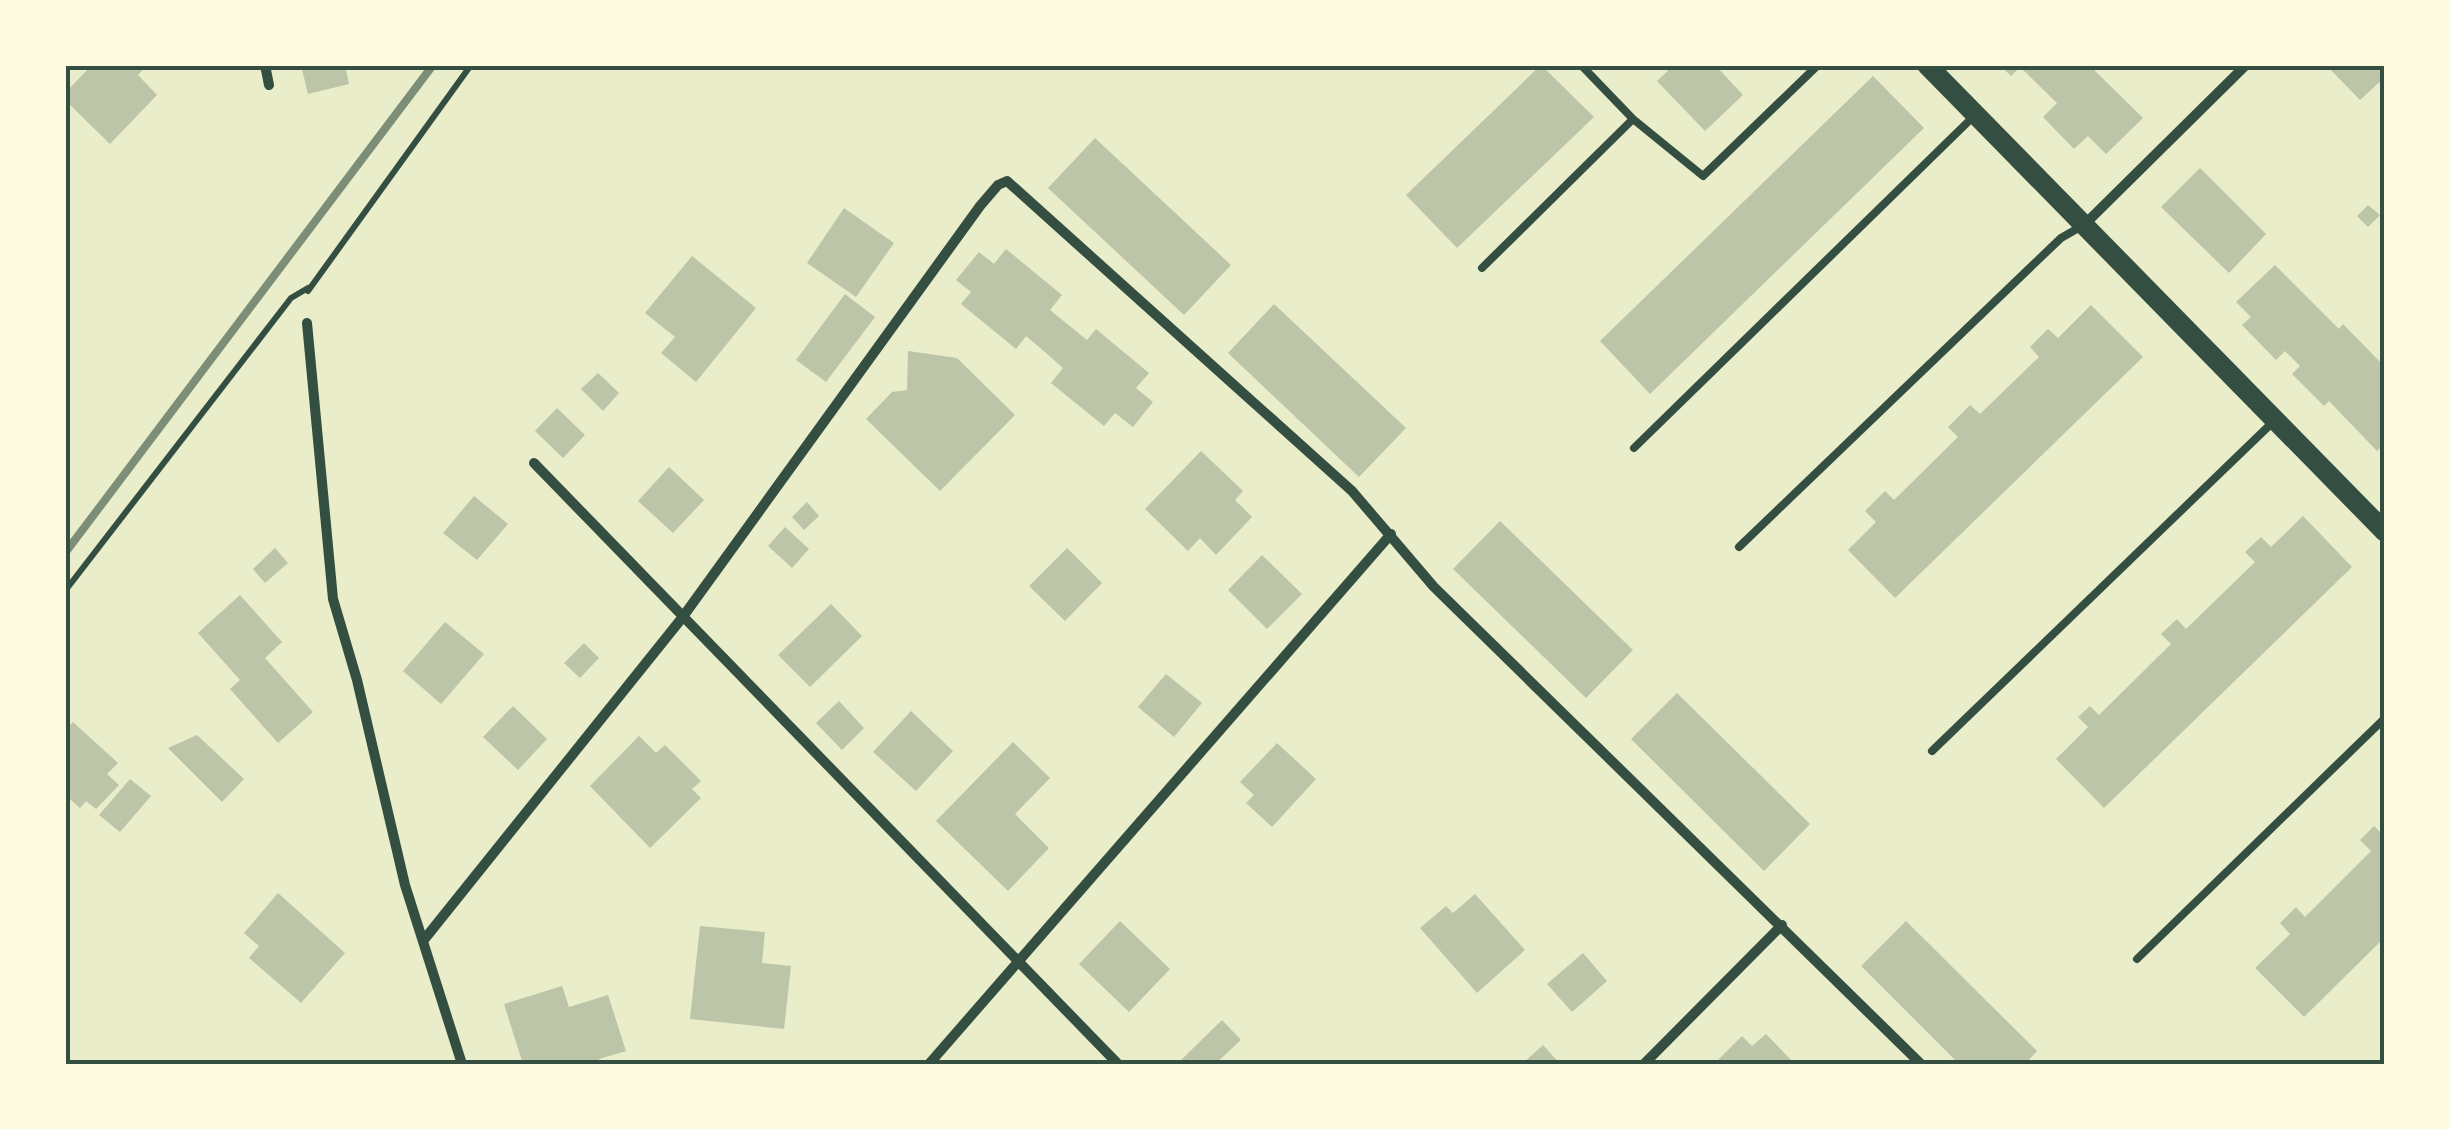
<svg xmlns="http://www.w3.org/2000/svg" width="2450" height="1129" font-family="'Alegreya Sans',sans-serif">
<rect width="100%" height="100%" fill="#e9edc9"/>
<!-- building -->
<path fill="#bcc5a7" d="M92,65H147L138,75L157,95L110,144L65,100V93Z
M301,65H345L349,84L308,94Z
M1541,65L1594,117L1457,248L1406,195Z
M1674,65H1715L1743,95L1705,131L1657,81Z
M2000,65H2089L2143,118L2106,154L2088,136L2074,149L2043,117L2057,103L2020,67L2011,76Z
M2326,65H2385V77L2360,100Z
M1873,76L1924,128L1650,394L1600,341Z
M1095,138L1231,265L1184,315L1048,188Z
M2200,168L2266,234L2229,273L2161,207Z
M2368,205L2380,215L2368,227L2357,216Z
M844,208L894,243L856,297L807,263Z
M1006,249L1062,295L1050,310L1087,340L1096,329L1149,373L1136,388L1153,402L1133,427L1115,413L1104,426L1051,383L1063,368L1045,352L1026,336L1016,349L961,304L971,292L956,280L979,252L994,264Z
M692,256L756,308L696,382L661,353L675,337L645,313Z
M2275,265L2339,329L2343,324L2385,367V444L2377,451L2329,401L2324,406L2292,374L2300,366L2285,351L2276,360L2242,325L2251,317L2236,302Z
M845,294L875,317L826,382L796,360Z
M1274,304L1406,428L1359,477L1228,353Z
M2091,305L2143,357L1895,598L1848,550L1876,522L1865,511L1885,491L1894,500L1958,437L1948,427L1970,405L1980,414L2039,357L2030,347L2048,329L2058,338Z
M908,351L957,358L1015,415L940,491L866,419L892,392L907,390Z
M598,373L619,393L603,411L581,389Z
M557,408L585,435L563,458L535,431Z
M1201,451L1243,491L1235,500L1252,517L1216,555L1200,538L1188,551L1145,509Z
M669,467L704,500L673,533L638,501Z
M474,496L508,524L477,560L443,533Z
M807,502L819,516L804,530L792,517Z
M2303,516L2352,567L2104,808L2056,759L2088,727L2078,717L2090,706L2099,715L2171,644L2161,634L2177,619L2186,629L2255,562L2245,552L2261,537L2271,547Z
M1500,521L1633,650L1586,698L1453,569Z
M785,527L809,549L792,568L768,546Z
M275,548L288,563L265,583L253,569Z
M1067,548L1102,583L1065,621L1029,586Z
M1262,555L1302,594L1267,629L1228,590Z
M240,595L282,642L265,658L313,712L278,743L230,689L240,680L198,633Z
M831,604L862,636L810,687L778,655Z
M445,622L484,654L441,704L403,671Z
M584,643L599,658L580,678L564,663Z
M1166,674L1202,703L1174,737L1138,707Z
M1677,693L1810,824L1764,871L1631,739Z
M839,701L864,728L842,750L816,723Z
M513,706L547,739L518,770L483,737Z
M911,711L953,751L916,791L873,752Z
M73,722L118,763L107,774L119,785L96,809L86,801L80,808L65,795V730Z
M197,735L244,779L222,802L168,748Z
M639,736L656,753L665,745L701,781L692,789L701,798L650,848L590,786Z
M1013,742L1050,778L1015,814L1049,848L1008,891L936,821Z
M1277,743L1316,779L1272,827L1246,803L1254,795L1240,782Z
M130,779L151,796L120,832L99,815Z
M2374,826L2385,837V937L2304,1017L2255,968L2290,934L2280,923L2296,907L2305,917L2371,851L2360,840Z
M278,893L345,953L301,1003L249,958L259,946L244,933Z
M1475,894L1525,950L1477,993L1420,928L1446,906L1453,913Z
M1120,921L1170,969L1129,1012L1079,964Z
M1906,921L2037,1051L2025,1064H1959L1861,966Z
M700,926L765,932L762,963L791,966L784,1029L690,1019Z
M1583,953L1607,981L1572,1012L1547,984Z
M562,986L569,1007L608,995L626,1051L599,1059L600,1064H523L504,1004Z
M1222,1020L1241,1040L1215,1064H1177Z
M1766,1034L1795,1064H1714L1742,1036L1752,1046Z
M1543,1045L1560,1064H1522Z"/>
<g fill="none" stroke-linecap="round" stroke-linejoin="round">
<!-- path -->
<path stroke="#344e41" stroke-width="6" d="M308,291L471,65
M65,591L291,298L308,288"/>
<!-- service -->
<path stroke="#344e41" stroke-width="8" d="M1581,65L1633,119
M1482,268L1633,119L1703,176L1818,65
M1634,448L1974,116
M1739,547L2061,238L2082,226
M1932,751L2274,421
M2137,959L2385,718"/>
<!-- minor -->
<path stroke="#344e41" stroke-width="10" d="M265,65L269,85
M2085,224L2246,65
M307,323L333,599L357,680L405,885L462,1064
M534,463L1118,1064
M423,941L682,618L980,206L998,185L1007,181L1352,491L1434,587L1921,1064
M929,1064L1391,534
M1644,1064L1782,925"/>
<!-- secondary -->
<path stroke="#344e41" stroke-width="20" d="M1927,65L2385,532"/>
<!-- rail -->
<path stroke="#7c8e77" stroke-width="8" d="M65,553L433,65"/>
</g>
<!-- border -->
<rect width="2450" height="1129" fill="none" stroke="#fefae0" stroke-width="135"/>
<rect x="68" y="68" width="2314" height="994" fill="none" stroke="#344e41" stroke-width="4"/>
</svg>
